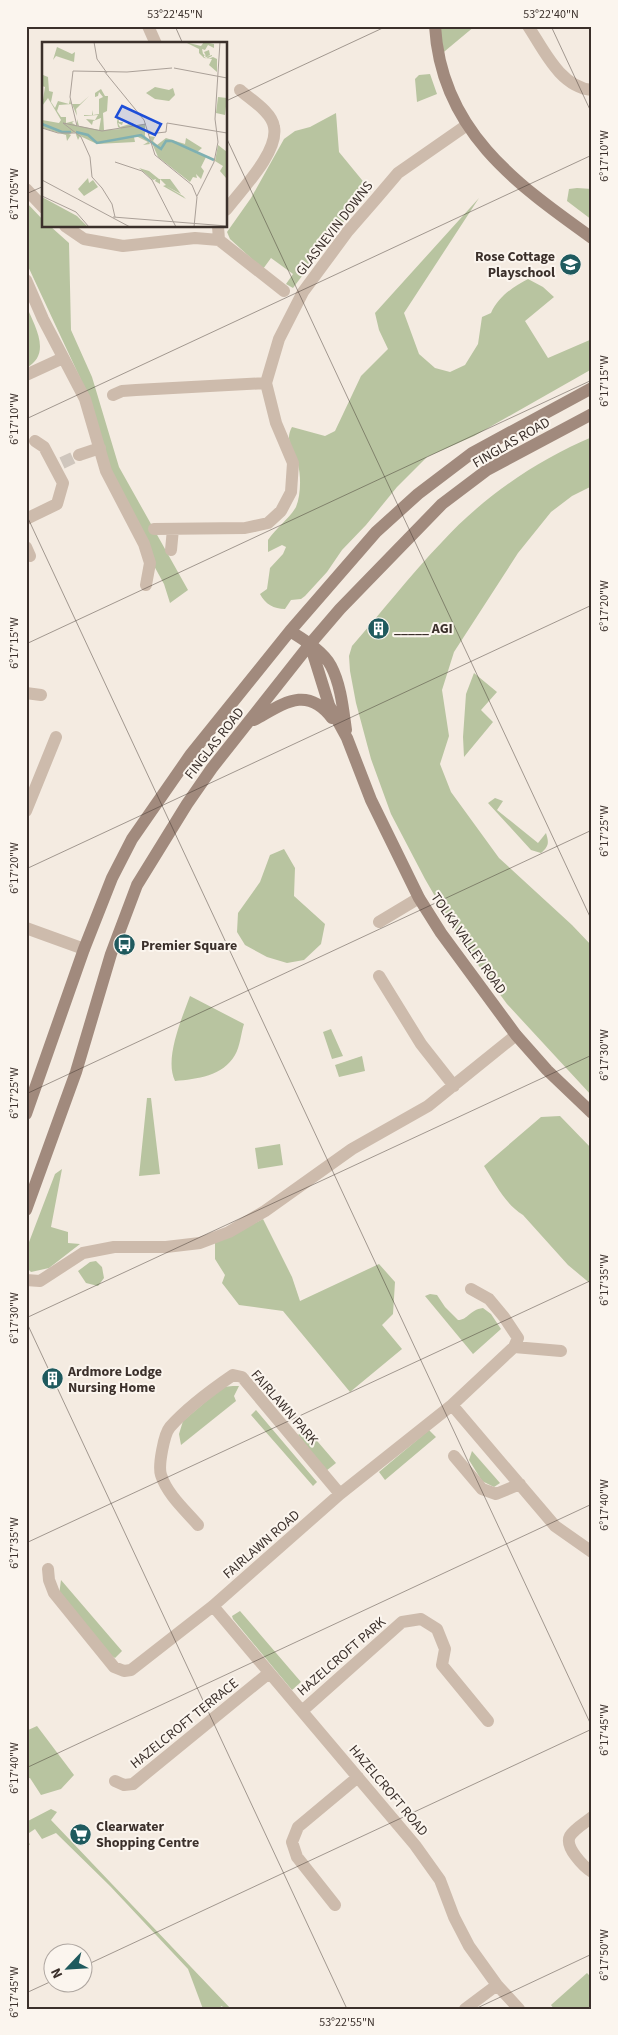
<svg xmlns="http://www.w3.org/2000/svg" width="618" height="2035" font-family="'Source Sans 3',sans-serif">
<rect width="100%" height="100%" fill="#f4ebe1"/>
<!-- green -->
<path fill="#b8c4a0" d="M435,26H475L439,56Z
M430,74L437,94L417,102L415,79L419,75Z
M336,113L339,152L371,191L338,228L293,288L286,284L293,274L271,258L263,269L230,239L227,232L251,198L284,139L295,131L310,127Z
M577,188L592,189V220L567,201L569,189Z
M479,198L404,313L419,354L435,368L450,372L465,365L478,344L482,317L491,313C498,297 514,286 528,279L543,287L554,297L525,321L548,358L592,339V369L474,436L427,457L397,487L366,525L342,550L327,572L305,596L301,599L291,600L285,609C274,609 265,604 260,594L267,589L270,568L283,554L286,547L282,545L268,552V540C276,528 289,519 296,507C301,495 301,476 298,464C294,450 284,441 292,427L325,436L335,431L361,376L388,349L379,330L375,313Z
M26,202L44,221V226H50L69,243L71,330L92,377L119,467L188,590L170,603L164,584L153,564L111,471L82,382L26,262Z
M26,305C34,325 53,354 26,368Z
M592,437V486L572,496L551,512L518,553L454,652L442,690L449,736L440,764L451,792L499,858L572,925L592,946V1096L507,1004L462,943L425,879L391,814L371,759L356,703L350,671L349,656L352,646C382,612 410,575 442,542C482,498 537,460 592,437Z
M474,673L497,692L481,710L493,722L464,757L463,737L466,694Z
M495,798L503,801L497,810L538,843L546,833C549,843 549,846 541,853L531,850L488,803Z
M284,849L295,868L294,896L325,924L321,944L304,960L287,963L267,957L245,945L237,932L238,913L260,882L270,855Z
M190,996L244,1024C241,1033 240,1047 235,1055C223,1076 197,1079 175,1081C164,1059 182,1018 190,996Z
M331,1029L343,1056L332,1059L323,1032Z
M362,1056L365,1071L339,1077L335,1065Z
M147,1098H151L160,1174L139,1176Z
M560,1116L592,1149V1285L568,1265L523,1215C505,1204 495,1183 484,1166L541,1117Z
M280,1144L283,1165L258,1169L255,1148Z
M62,1169L51,1227L68,1232V1243L80,1244L49,1268L31,1272L26,1267V1250L55,1174Z
M263,1219L292,1277L300,1301L379,1264L395,1282L393,1314L382,1325L402,1349L350,1392L283,1311L239,1305L222,1283L225,1275L215,1259V1243Z
M96,1261L102,1267L104,1278L98,1286L86,1283L78,1271L90,1262Z
M430,1294L437,1295L445,1307L458,1320C468,1320 469,1310 483,1308L491,1314L501,1329L473,1354L425,1296Z
M233,1386H239L234,1396L236,1401L181,1445L179,1434L183,1421L223,1387Z
M256,1410L317,1482L313,1486L251,1415Z
M306,1428L336,1463L326,1471L298,1435Z
M429,1430L436,1437L385,1480L379,1472Z
M472,1451L500,1483L494,1487L482,1481L469,1460Z
M61,1580L122,1651L115,1658L109,1654L59,1595Z
M240,1611L301,1682L292,1690L233,1619L232,1616Z
M37,1726L74,1775L61,1789L41,1795L30,1778L26,1779V1731Z
M51,1809L57,1812L51,1820L231,2009H224L222,2006L217,2009H203L188,1969L110,1886L56,1833L42,1839L35,1829L26,1835L30,1845L26,1844V1822Z
M587,1973L592,1978V2006L589,2009H554L551,2005Z"/>
<g fill="none" stroke-linecap="round" stroke-linejoin="round">
<!-- street-tunnel -->
<path stroke="#cfc6bd" stroke-width="12" stroke-dasharray="12 6" stroke-linecap="butt" d="M62,463L79,455"/>
<!-- street -->
<path stroke="#cdbbac" stroke-width="12" d="M148,26L156,44
M528,26C544,50 560,87 592,90
M26,189L44,208
M226,210C241,190 279,152 274,127C272,112 250,99 240,90
M65,226L84,239L123,246L195,238L219,240L284,291
M218,226L219,240
M26,280L43,319L85,399L106,471L144,544L150,563L146,585
M26,375L63,358
M113,395L122,391L136,390L266,383
M79,455L100,448
M26,519L57,504L63,483L44,447L35,441
M154,529L245,528L268,523L281,511L291,492L293,463L276,423L266,383L279,339L303,292L348,231L375,200L398,173L467,125
M26,547L30,556
M171,550L173,529
M26,693L41,695
M26,811L56,737
M379,922L419,898
M26,928L84,949
M379,976L421,1044L454,1086
M26,1280L40,1281L83,1253L114,1247H166L200,1243L229,1232L265,1211L352,1149L428,1106L516,1035
M514,1347L561,1351
M452,1405L555,1526L592,1552
M454,1456L482,1489L496,1494L520,1484
M198,1525C185,1510 167,1494 161,1475C158,1466 164,1434 170,1427C185,1410 214,1388 233,1375L242,1377L340,1494
M48,1569L49,1580L54,1593L114,1667L124,1671L131,1670L213,1606L340,1494L452,1405L514,1347L518,1338L504,1317L489,1299L471,1289
M213,1606L415,1845L440,1880L454,1917L469,1946L497,1985L519,2009
M302,1711L402,1622L421,1619L437,1629L445,1649L442,1665L488,1721
M115,1781L124,1785L133,1784L269,1673
M592,1817C586,1822 574,1829 570,1836C564,1847 584,1867 592,1872
M335,1905L297,1857L292,1842L298,1827L358,1777
M465,2009L497,1985"/>
<!-- secondary -->
<path stroke="#a18a7d" stroke-width="12" d="M435,26C441,130 515,183 592,238
M290,631C304,640 323,651 331,666C341,685 343,709 346,730
M310,644L329,705L347,738L371,800L419,898L441,933L516,1035L547,1070L592,1113
M254,720C282,705 306,684 332,718
M26,1114L84,949L112,878L132,839L191,754L290,631L376,532L418,494L472,453L592,388
M26,1210L76,1072L111,954L137,885L187,804L212,768L310,644L340,609L442,504L487,470L592,414"/>
</g>
<!-- ticks -->
<path fill="none" stroke="#3b302b" stroke-width="1" stroke-opacity="0.45" d="M175,26L183,44M551,26L592,114M226,101L387,26M226,137L592,921M26,194L44,186M26,419L592,155M26,514L592,1727M26,644L592,380M26,869L592,605M26,1094L592,830M26,1318L592,1055M26,1321L347,2009M26,1543L592,1280M26,1768L592,1504M82,1967L592,1729M26,1993L52,1981M475,2009L592,1954"/>
<!-- icons -->
<defs>
<symbol id="school-disc" viewBox="-11 -11 22 22"><circle r="9.5" fill="#1f5a5e" stroke="#fbf5ee"/><path d="M0-5L7-2L0 1L-7-2ZM-4 1L0 2.5L4 1V4Q0 6-4 4Z" fill="#fff"/></symbol>
<symbol id="building-disc" viewBox="-11 -11 22 22"><circle r="9.5" fill="#1f5a5e" stroke="#fbf5ee"/><path d="M-4-6H4V6H1V3H-1V6H-4ZM-2.5-4.3h1.7v1.8h-1.7ZM.8-4.3h1.7v1.8H.8ZM-2.5-1h1.7V.8h-1.7ZM.8-1h1.7V.8H.8Z" fill="#fff"/></symbol>
<symbol id="bus-disc" viewBox="-11 -11 22 22"><circle r="9.5" fill="#1f5a5e" stroke="#fbf5ee"/><path d="M-5-6H5V4H4V6H2V4H-2V6H-4V4H-5ZM-3.5-4V0h7V-4ZM-3.5 1.2v1.5H-2V1.2ZM2 1.2v1.5H3.5V1.2Z" fill="#fff"/></symbol>
<symbol id="supermarket-disc" viewBox="-11 -11 22 22"><circle r="9.5" fill="#1f5a5e" stroke="#fbf5ee"/><path d="M-6-5.5h2.5l.6 2H6L4.5 2H-2.5L-4.4-4H-6ZM-1.5 3.2a1.3 1.3 0 1 0 .1 0ZM3 3.2a1.3 1.3 0 1 0 .1 0Z" fill="#fff"/></symbol>
</defs>
<g fill-rule="evenodd">
<use href="#school-disc" x="558" y="252" width="25" height="25"/>
<use href="#building-disc" x="366" y="616" width="25" height="25"/>
<use href="#bus-disc" x="112" y="932" width="25" height="25"/>
<use href="#building-disc" x="40" y="1366" width="25" height="25"/>
<use href="#supermarket-disc" x="68" y="1822" width="25" height="25"/>
</g>
<g text-anchor="middle" stroke-width="4" stroke-linejoin="round" paint-order="stroke">
<!-- street labels -->
<g font-size="14" fill="#3b302b" stroke="#fbf5ee">
<text transform="translate(334 228) rotate(-52)" y="5">GLASNEVIN DOWNS</text>
<text transform="translate(511 442) rotate(-30)" y="5">FINGLAS ROAD</text>
<text transform="translate(214 743) rotate(-52)" y="5">FINGLAS ROAD</text>
<text transform="translate(469 943) rotate(55)" y="5">TOLKA VALLEY ROAD</text>
<text transform="translate(285 1407) rotate(49)" y="5">FAIRLAWN PARK</text>
<text transform="translate(261 1544) rotate(-41)" y="5">FAIRLAWN ROAD</text>
<text transform="translate(341 1656) rotate(-41)" y="5">HAZELCROFT PARK</text>
<text transform="translate(184 1723) rotate(-39)" y="5">HAZELCROFT TERRACE</text>
<text transform="translate(389 1790) rotate(50)" y="5">HAZELCROFT ROAD</text>
</g>
<!-- poi labels -->
<g font-size="14" font-weight="bold" fill="#3b302b" stroke="#fbf5ee" text-anchor="start">
<text x="555" y="261" text-anchor="end">Rose Cottage<tspan x="555" dy="16">Playschool</tspan></text>
<text x="394" y="633">_____ AGI</text>
<text x="141" y="950">Premier Square</text>
<text x="68" y="1376">Ardmore Lodge<tspan x="68" dy="16">Nursing Home</tspan></text>
<text x="96" y="1831">Clearwater<tspan x="96" dy="16">Shopping Centre</tspan></text>
</g>
</g>
<!-- overview -->
<g transform="translate(42 42)">
<rect width="185" height="185" fill="#f4ebe1"/>
<path d="M143,0L159,4L162,0L172,2V6L166,3L163,8L160,7L161,12L164,14L162,10L167,8L168,13L164,15L170,13V14L166,16L164,15L162,13V15L166,17L171,15L175,17V30L167,23L170,17L162,16L157,11V7ZM15,5L30,12L33,10L32,20L14,14L11,18ZM1,33L6,35L7,49L11,50L9,60L13,66L16,59L27,62L28,57L29,62H38L47,54L34,67L35,74L30,62L17,63L15,69L19,75H24V81L32,79L30,81L37,85L35,83V77L37,84L57,88L59,76L51,79L50,83L44,77L53,78L56,73L42,74V73H50V68L51,73L57,72V57L61,55L57,50L56,54L53,55V51L59,47L63,54H66L65,69L61,71L62,88L79,87L76,85L75,80L76,74L77,80H81L80,83L76,81L78,85L91,81V84L103,82V94L108,102L101,103L106,100L96,95H92L93,100L55,102L38,94L36,98L33,90L27,92L29,93L25,99L24,93L0,86V78L17,81L19,78L6,56L0,64L3,45L0,44ZM113,45L127,48L131,46L133,53L127,59L113,57L104,51ZM176,55L185,56L183,73L174,71ZM107,94L113,95L111,99L115,103L124,96L143,102L144,96L160,106L154,111L168,115L172,118L164,115L159,125L162,129L159,137L154,132L155,136L151,135L148,140L116,115ZM176,103L185,110L184,136L178,129L181,124L173,119ZM97,126L107,129L117,137H128L139,152L124,144L141,154L144,157L121,144L124,143L118,137V142L113,139L114,137L111,138ZM46,136L47,141L51,138L56,145L42,154L36,147ZM0,155L35,174L46,185H0Z" fill="#b8c4a0"/>
<path fill="none" stroke="#7fb0b2" stroke-width="2.5" d="M0,82L20,90H29M34,90L46,93L55,101L99,93L119,107L124,99H130L172,118"/>
<path fill="none" stroke="#aaa098" stroke-width="1" d="M52,0L55,17L65,31M132,26L185,36M62,29L102,78L113,113L150,143L155,155L152,185M21,81L60,89L104,82M21,81L39,95L48,115L50,135L60,146M35,84L28,55L31,29L85,30L130,26M0,86L16,91H33M106,92L124,90L125,81L185,91M73,120L100,129L110,138L134,185M0,138L88,185M60,146L70,162L73,175M0,154L34,170L47,185M155,154L172,120L176,100L173,77L178,0M71,175L185,184"/>
<path fill="#1d4ed8" fill-opacity="0.15" stroke="#1d4ed8" stroke-width="2.5" d="M80,64L119,82L113,93L74,75Z"/>
<rect width="185" height="185" fill="none" stroke="#3b302b" stroke-width="2.5"/>
</g>
<!-- border -->
<rect width="618" height="2035" fill="none" stroke="#fbf5ee" stroke-width="55"/>
<!-- north arrow -->
<g transform="translate(68 1968) rotate(245)"><circle r="24" fill="#fbf5ee" stroke="#aea6a0"/>
<path d="M0-4L9 19L0 12L-9 19Z" fill="#1f5a5e"/>
<text y="-8" font-size="14" font-weight="bold" text-anchor="middle" fill="#3b302b">N</text>
</g>
<rect x="28" y="28" width="562" height="1980" fill="none" stroke="#3b302b" stroke-width="2"/>
<g font-size="12" text-anchor="middle" fill="#3b302b">
<text x="175" y="18">53°22'45"N</text>
<text x="551" y="18">53°22'40"N</text>
<text transform="translate(604 156) rotate(-90)" y="4">6°17'10"W</text>
<text transform="translate(14 194) rotate(-90)" y="4">6°17'05"W</text>
<text transform="translate(604 381) rotate(-90)" y="4">6°17'15"W</text>
<text transform="translate(14 419) rotate(-90)" y="4">6°17'10"W</text>
<text transform="translate(604 606) rotate(-90)" y="4">6°17'20"W</text>
<text transform="translate(14 643) rotate(-90)" y="4">6°17'15"W</text>
<text transform="translate(604 831) rotate(-90)" y="4">6°17'25"W</text>
<text transform="translate(14 868) rotate(-90)" y="4">6°17'20"W</text>
<text transform="translate(604 1055) rotate(-90)" y="4">6°17'30"W</text>
<text transform="translate(14 1093) rotate(-90)" y="4">6°17'25"W</text>
<text transform="translate(604 1280) rotate(-90)" y="4">6°17'35"W</text>
<text transform="translate(14 1318) rotate(-90)" y="4">6°17'30"W</text>
<text transform="translate(604 1505) rotate(-90)" y="4">6°17'40"W</text>
<text transform="translate(14 1543) rotate(-90)" y="4">6°17'35"W</text>
<text transform="translate(604 1730) rotate(-90)" y="4">6°17'45"W</text>
<text transform="translate(14 1768) rotate(-90)" y="4">6°17'40"W</text>
<text transform="translate(604 1955) rotate(-90)" y="4">6°17'50"W</text>
<text transform="translate(14 1992) rotate(-90)" y="4">6°17'45"W</text>
<text x="347" y="2026">53°22'55"N</text>
</g>
</svg>
